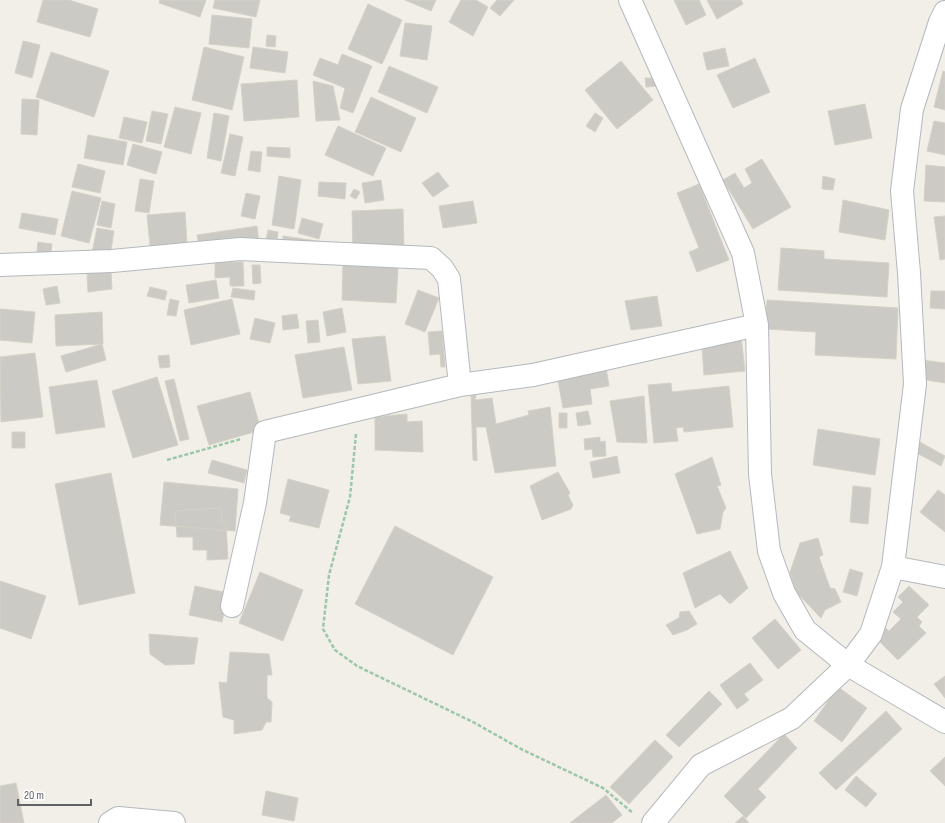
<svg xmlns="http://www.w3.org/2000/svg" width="945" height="823" font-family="'Sofia Sans Condensed',sans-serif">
<rect width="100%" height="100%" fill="#f1efe8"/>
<!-- building -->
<path fill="#cccac5" stroke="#d6d1c6" d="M43,0H69L98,9L90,37L37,22Z
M160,0H206L200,17L159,3Z
M215,0H260L256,17L213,8Z
M405,0H436L431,11Z
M461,0H476L488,7L473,36L449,22Z
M497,0H514L500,16L490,8Z
M674,0H699L706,15L686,25Z
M707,0H741L743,4L717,19Z
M368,4L402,20L382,64L348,49Z
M212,15L252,19L249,48L209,44Z
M405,23L432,26L427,60L400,56Z
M267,35L276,36L275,47L266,46Z
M23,41L40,45L32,78L15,73Z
M204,47L244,57L232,110L192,100Z
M253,47L288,52L285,73L250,68Z
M725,48L729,66L707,70L703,53Z
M51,52L109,71L94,117L36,97Z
M342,54L372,66L353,113L340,108L345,88L313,75L320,58L338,65Z
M755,58L770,92L733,108L717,75Z
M621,61L653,100L617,129L585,90Z
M389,66L438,87L427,113L378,92Z
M943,71L945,72V110L934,107Z
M645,78H661L662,86L646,87Z
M297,80L299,117L244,121L241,84Z
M313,81L333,86L340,120L316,121Z
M371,97L416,118L401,152L355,132Z
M22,99L39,100L37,135L21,134Z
M865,104L872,138L835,145L828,111Z
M175,107L201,113L191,154L164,147Z
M152,111L168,114L161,144L146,141Z
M214,113L229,116L221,161L207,158Z
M595,113L603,118L595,132L586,126Z
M124,117L147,122L142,143L119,138Z
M934,121L945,123V155L927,151Z
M338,126L386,148L373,176L325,155Z
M230,134L243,137L235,176L221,173Z
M88,135L127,142L123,165L84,158Z
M133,144L162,152L156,174L127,165Z
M267,147L290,148V158L267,156Z
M251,151L262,152L260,172L248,170Z
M762,159L791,207L753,229L723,180L735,173L744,188L752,183L745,169Z
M78,164L105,171L100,193L72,187Z
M926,165L945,167V202L924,201Z
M438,172L449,186L433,197L422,183Z
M279,176L301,180L294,229L272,225Z
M823,176L835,179L833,190L822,189Z
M140,179L154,181L149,213L135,211Z
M381,180L384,200L365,203L362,183Z
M319,182L346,183L345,199L318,196Z
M699,184L729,260L697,272L689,252L699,248L677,193Z
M354,189L360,192L356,199L350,196Z
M72,191L101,198L89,243L61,236Z
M246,193L260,196L255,219L241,216Z
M843,200L889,210L885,240L839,232Z
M102,201L115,204L111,228L97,225Z
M473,201L477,223L443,228L439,206Z
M403,209L404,248L353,250L352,211Z
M185,212L187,243L150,246L147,215Z
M22,213L58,219L55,235L19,228Z
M945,216V259L940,260L934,217Z
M302,218L323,224L319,239L298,233Z
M257,226L259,243L200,252L197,235Z
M97,228L114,231L110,256L92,253Z
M268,230L278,232L276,248L265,246Z
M283,236L331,243L282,246Z
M38,242L52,244L50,261L36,259Z
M781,248L824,251V259L889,263L887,297L778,290Z
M215,262H243L244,286H230V277L215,278Z
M252,265H260L261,283L253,284Z
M343,265L398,268L396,303L342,300Z
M111,271L112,289L88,292L87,273Z
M216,280L219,298L189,303L186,285Z
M57,286L60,303L46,305L43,289Z
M150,287L167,291L165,300L147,296Z
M233,288L255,291L254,300L231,297Z
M418,290L439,298L425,332L405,324Z
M931,291H945V309L930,308Z
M657,296L662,326L631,330L625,301Z
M170,299L179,301L176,316L167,315Z
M232,299L240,334L191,345L184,310Z
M767,300L898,308L896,359L815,355L816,332L765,329Z
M342,308L346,332L327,336L323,312Z
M0,309L35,312L32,343L0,340Z
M102,312L103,344L56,346L55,315Z
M297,314L299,328L283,330L282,316Z
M255,318L275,323L270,343L250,339Z
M318,320L320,342L308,343L306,321Z
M442,331L445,367H441L440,354L430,355L428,332Z
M385,336L391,381L358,384L352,339Z
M741,336L745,371L704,375L702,347L716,346L715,339Z
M102,344L106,360L66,372L61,356Z
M344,347L352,390L303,398L295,355Z
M35,353L43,417L1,422L0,357Z
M169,355L170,367L160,368L158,356Z
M922,360L945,363V383L920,379Z
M606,367L609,386L590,389L592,404L563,408L557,375Z
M157,377L178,445L133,458L112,391Z
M174,379L189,439L180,441L165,381Z
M97,380L105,427L56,434L49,387Z
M671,383L672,392L729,386L733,427L684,432L683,427L676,428L678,441L654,443L648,385Z
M250,392L261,430L209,445L197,406Z
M471,395H476L475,400L492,398L496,424L529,415L528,411L550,407L556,466L495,473L486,427H476L477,461L473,460Z
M644,396L647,443L617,442L610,401Z
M588,411L591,424L578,426L576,413Z
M559,413H567V428H559Z
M407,414V422L422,421L423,452L375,450V417Z
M818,429L880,439L875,475L813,465Z
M12,432H25V448H12Z
M600,437V442L605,441L606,456L593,457L592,449L585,450L584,439Z
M920,442L945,456L941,466L915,452Z
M617,456L620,473L593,478L590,462Z
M712,457L721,485L717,486L726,508L723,512L720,529L697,534L675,474Z
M212,460L247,470L244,483L208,473Z
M558,472L570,493L568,495L573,505L571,509L542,520L530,486Z
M111,473L135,593L79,605L55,484Z
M288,479L329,490L319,528L289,521L291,516L280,513Z
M164,482L238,489L235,531L160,525Z
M853,486L871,488L868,524L850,522Z
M938,490L945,495V532L920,512Z
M221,508L222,524H226L228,559L207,560V550H193V537H177L175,511Z
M395,526L493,577L453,655L355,604Z
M818,538L823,555L819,557L830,588L835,589L841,602L825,610L821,618L796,592L790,572L800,543Z
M730,551L748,588L730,604L720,594L695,608L683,573Z
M850,569L863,573L857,596L843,592Z
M260,572L303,590L283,641L239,623Z
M0,581L46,596L31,639L0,628Z
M195,586L228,593L222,622L189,615Z
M909,586L929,605L917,617L922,622L919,626L926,633L898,660L874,636L883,626L889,631L901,619L893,612L903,602L898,597Z
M689,611L697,624L687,630L673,635L666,625L679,618L680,612Z
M775,619L801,650L778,669L752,638Z
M149,634L198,638L194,664L165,665L150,654Z
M230,652L269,654L272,675H267V698L272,702L271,722H266L262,730L234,734V720L223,717L219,682L227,683Z
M750,663L763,680L744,694L749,700L737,709L720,685Z
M945,676V698L934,684Z
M838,687L867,708L842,742L814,721Z
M709,691L722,704L679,747L666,735Z
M886,711L902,729L836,790L819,773Z
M784,734L797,748L758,789L766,797L746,818L724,796Z
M655,740L673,757L629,804L610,787Z
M945,757V786L930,771Z
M856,776L877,794L866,807L845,790Z
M16,783L24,823H0V786Z
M266,791L298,798L294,821L262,815Z
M606,795L622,815L612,823H570Z
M743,816L749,823H735Z"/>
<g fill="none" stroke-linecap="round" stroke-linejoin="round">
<defs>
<path id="minor" d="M630,0L743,253L757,325L760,474L769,551L784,593L805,630L848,665L945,722
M0,265L112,261L240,249L431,258L442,268L449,279L460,385
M893,567L945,577
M232,606L255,503L265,432L460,385L533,375L757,325
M110,823L118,818L174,823
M653,823L701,765L792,718L848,665L871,634L893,567L915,384L909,273L902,191L912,109L940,22L945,12"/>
</defs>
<!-- minor casing -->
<use href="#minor" stroke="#b5b8bc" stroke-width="24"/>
<!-- path -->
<path stroke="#9cc7a9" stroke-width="2.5" stroke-dasharray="4 2" stroke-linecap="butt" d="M356,434L350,497L329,575L323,629L335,650L357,666L473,722L521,749L603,788L633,813
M167,460L241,439"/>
<!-- minor -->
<use href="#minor" stroke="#fff" stroke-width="22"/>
</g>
<!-- scale -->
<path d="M18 799v6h73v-6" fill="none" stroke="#5f6368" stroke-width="2"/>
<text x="24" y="799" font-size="12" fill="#5f6368" stroke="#ffffff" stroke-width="3" paint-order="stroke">20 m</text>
</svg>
